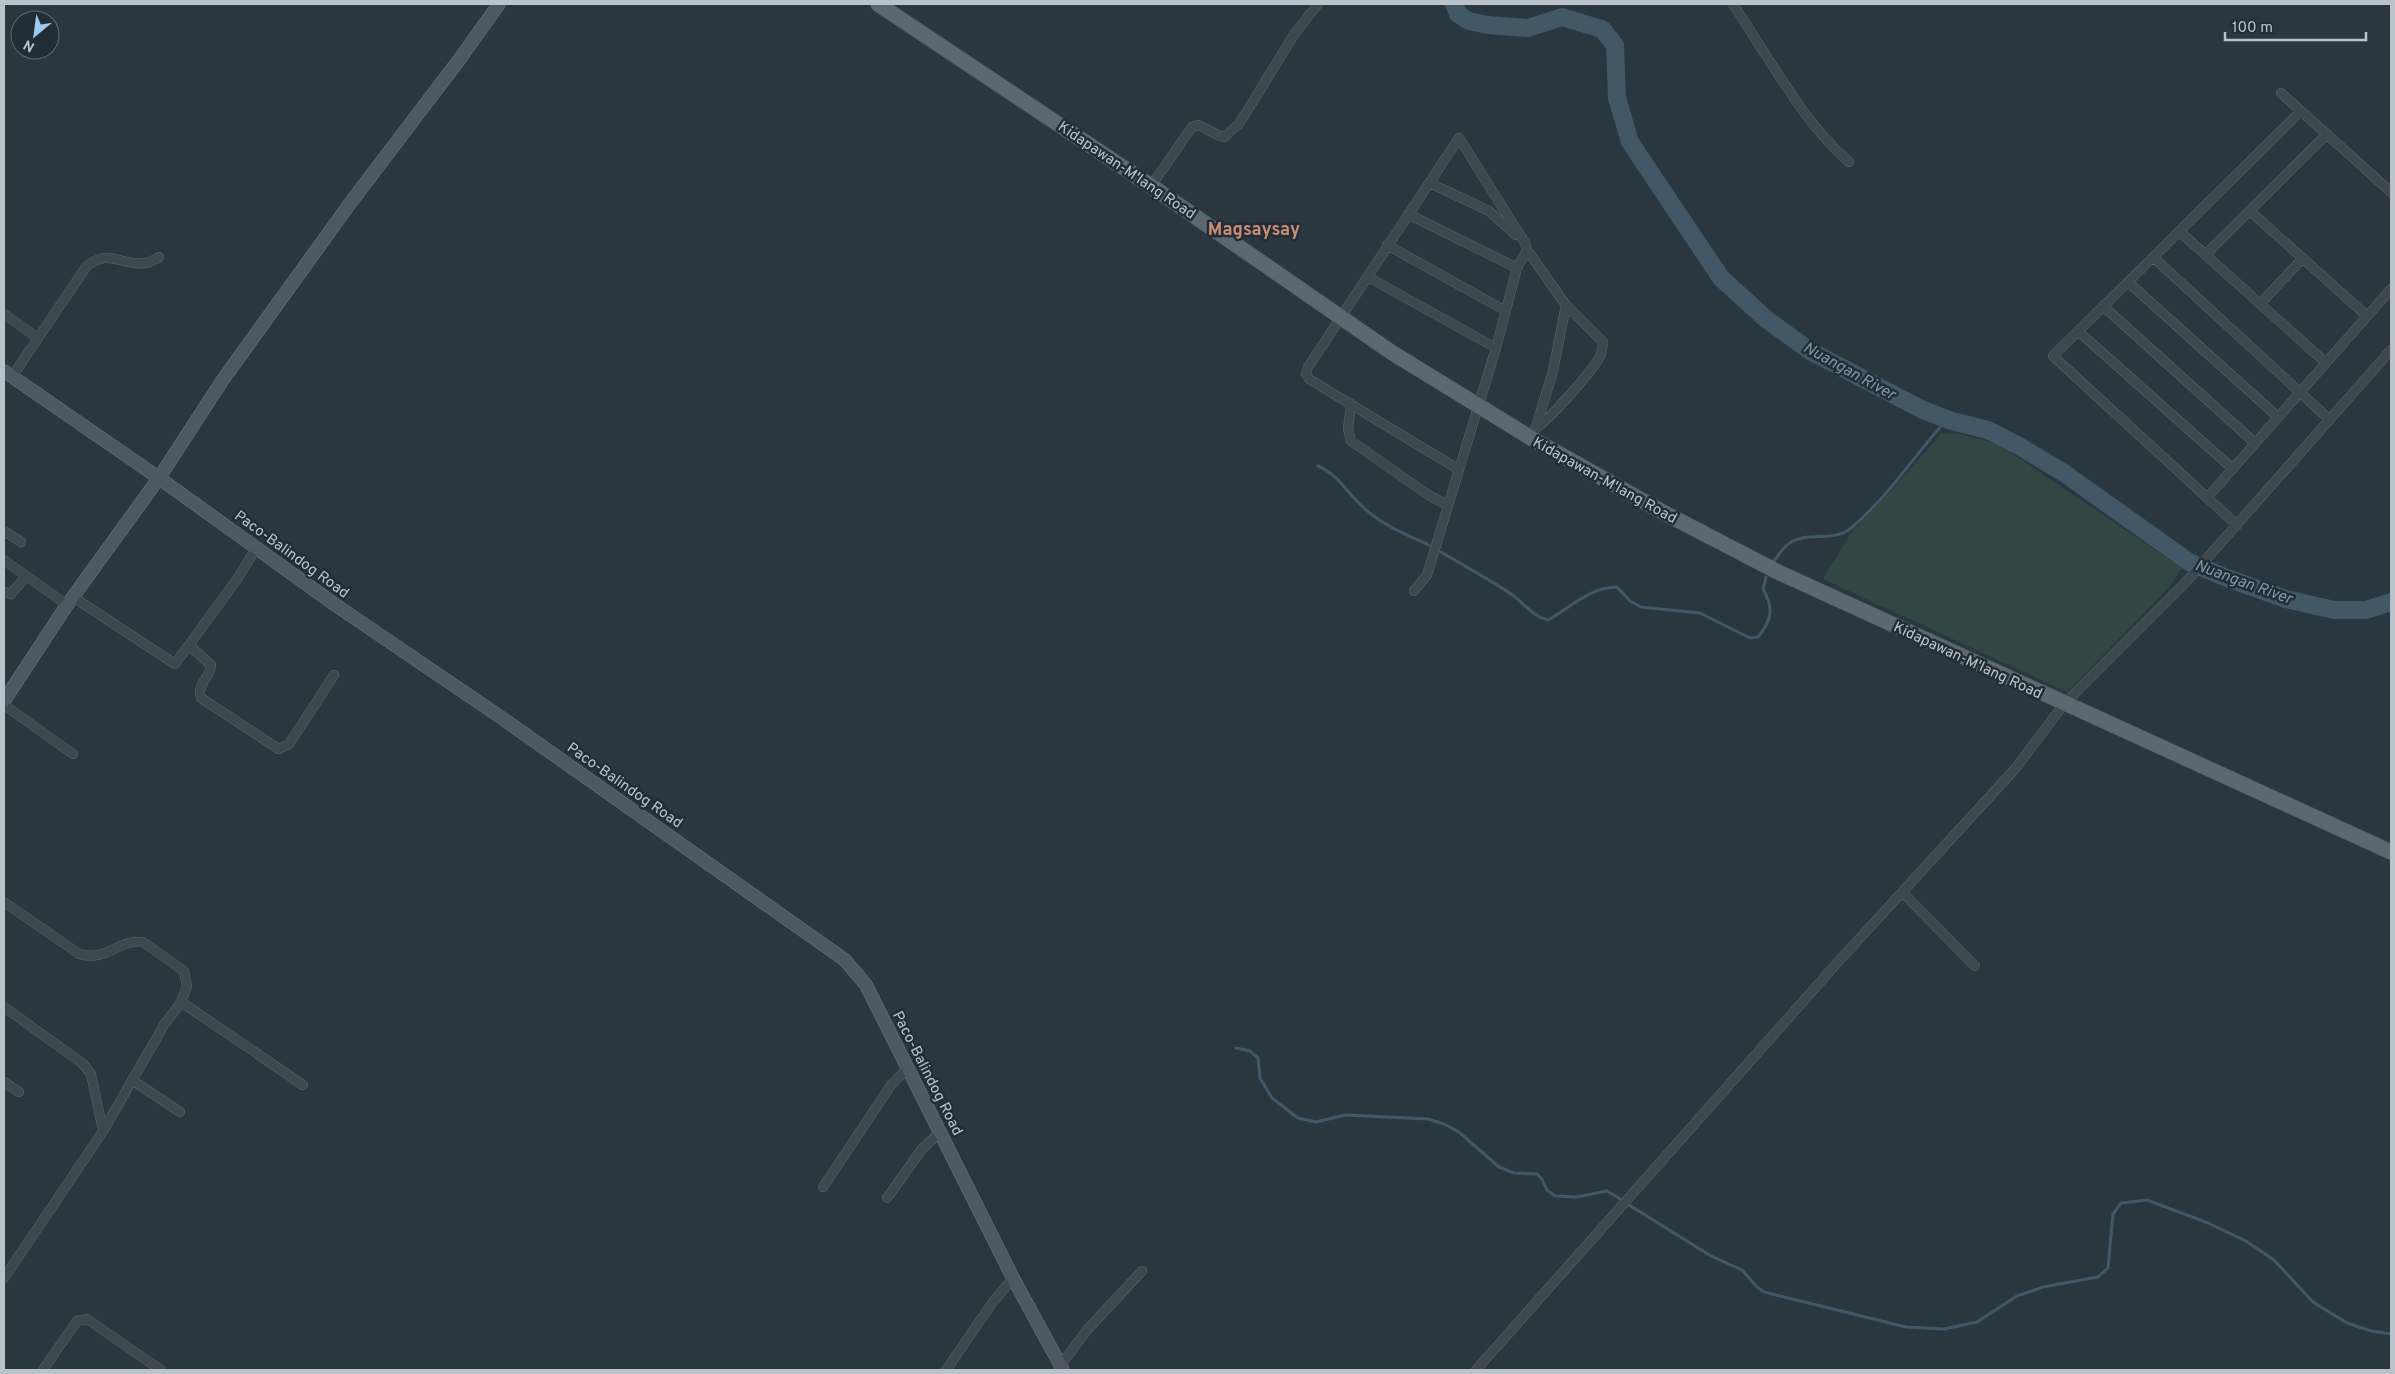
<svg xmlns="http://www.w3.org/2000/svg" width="2395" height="1374" font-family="Overpass,sans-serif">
<rect width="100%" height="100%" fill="#2a373f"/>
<!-- green -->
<path fill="#324743" d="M1955,433L1998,444L2182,568L2170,586L2067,692L1823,579L1852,531L1877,506L1941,434Z"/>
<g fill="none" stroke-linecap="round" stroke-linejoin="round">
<!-- stream -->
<path stroke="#425866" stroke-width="3" d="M1318,466C1339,475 1348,494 1364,508C1382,525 1407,535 1429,545
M1441,552C1464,566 1489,579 1511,594C1524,603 1533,617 1548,620C1571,607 1590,587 1617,587L1630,601L1641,607L1700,613L1750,638L1758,637C1772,620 1774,608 1763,589L1766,577
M1774,561C1778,556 1781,550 1786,546C1804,529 1832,544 1851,528C1886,499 1912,459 1942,425L1952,421
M1236,1048L1250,1051L1258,1058L1260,1078L1272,1098L1298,1118L1316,1122L1345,1115L1428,1119L1444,1124L1459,1132L1499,1167L1514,1173L1537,1174L1542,1179L1547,1190L1555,1196L1577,1197L1607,1191L1622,1200
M1629,1205L1711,1256L1742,1270L1757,1287L1764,1292L1906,1327L1944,1329L1977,1322L2017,1296L2043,1287L2098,1277L2108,1268L2113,1214L2121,1203L2147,1200L2208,1223L2246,1241L2274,1260L2313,1302L2347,1323L2371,1331L2391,1334"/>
<!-- river -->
<path stroke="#425866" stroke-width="18" d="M1454,4L1458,14L1469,21L1488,25L1528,28L1562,17L1602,29L1615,45L1617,98L1630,142L1721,278L1766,319L1810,351L1923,410L1952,421L1988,430L2019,446L2064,473L2189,562L2227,578L2286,599L2334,610H2366L2391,602"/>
<defs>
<path id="street" d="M1733,4C1769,57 1800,119 1849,162
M2281,93L2391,192
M1430,183L1489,211L1516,235
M1151,186L1192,127L1198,125C1207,128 1214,135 1224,137L1239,124L1295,33L1318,4
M2250,211L2367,316
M1408,214L1517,268
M2179,231L2326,363
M1387,245L1506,311
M2206,254L2327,134
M2153,257L2330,420
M1368,277L1496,348
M2128,282L2278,417
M2260,304L2303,258
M2103,306L2255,443
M4,314L38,338
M2078,331L2233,469
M12,377L86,267C114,243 129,277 159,257
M1351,404L1348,429L1351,441L1430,496L1448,505
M1535,430L1553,371L1566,305
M1458,469L1309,379L1306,374L1308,367L1459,138L1525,243L1527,250L1566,305L1603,342C1602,346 1603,350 1601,354C1596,367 1548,422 1535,428
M2207,498L2391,289
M2237,525L2053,356L2301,111
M4,531L21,542
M4,560L67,605
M1414,591L1427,575L1496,348L1517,268L1527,250
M4,592L11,594L26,576
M73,597L175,664L238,578L256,548
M190,646L211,665C211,677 196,685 201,698L279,749L289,744L334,675
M4,705L73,754
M1902,892L1975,966
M4,902L79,954C107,962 118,939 143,942L184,971L187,986L181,1002L164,1025L103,1131L4,1278
M181,1002L303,1085
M4,1007L82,1063L91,1074L103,1131
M132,1080L180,1112
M4,1082L19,1092
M823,1187L891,1085L908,1068
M887,1198L922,1149L940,1132
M1060,1366L1087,1330L1142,1271
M43,1370L77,1321L87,1319L161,1370
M946,1370L993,1302L1013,1278
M1476,1370L1838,962L2015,769L2064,704L2186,582L2391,350"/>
<path id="secondary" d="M4,371L159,478L337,606L499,716L845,960L866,985L1013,1278L1063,1370
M4,701L67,605L159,478L222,381L351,202L459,60L499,4"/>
<path id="primary" d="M878,4L1151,186L1391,352L1531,438L1668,515L1778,572L2391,852"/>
</defs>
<!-- street casing -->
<use href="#street" stroke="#5c666d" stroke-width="10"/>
<!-- secondary casing -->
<use href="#secondary" stroke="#5c666d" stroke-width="14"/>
<!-- primary casing -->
<use href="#primary" stroke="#4b545c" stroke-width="16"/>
<!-- street -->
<use href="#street" stroke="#3e484f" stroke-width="9"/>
<!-- secondary -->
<use href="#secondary" stroke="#4d5862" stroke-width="12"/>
<!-- primary -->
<use href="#primary" stroke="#5c686f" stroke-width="15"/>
</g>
<g text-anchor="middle" stroke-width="5" stroke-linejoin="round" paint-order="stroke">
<!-- street labels -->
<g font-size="15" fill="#bbc3ca" stroke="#232d35">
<text transform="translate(1127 170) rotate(34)" y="5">Kidapawan-M'lang Road</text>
<text transform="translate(1605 480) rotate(29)" y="5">Kidapawan-M'lang Road</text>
<text transform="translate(292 554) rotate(36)" y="5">Paco-Balindog Road</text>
<text transform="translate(1968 660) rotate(25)" y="5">Kidapawan-M'lang Road</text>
<text transform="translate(625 785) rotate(35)" y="5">Paco-Balindog Road</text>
<text transform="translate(928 1073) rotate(63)" y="5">Paco-Balindog Road</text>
</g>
<!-- water labels -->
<g font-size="16" font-style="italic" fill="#8098a9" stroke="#232d35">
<text transform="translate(1850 370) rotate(29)" y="6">Nuangan River</text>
<text transform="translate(2244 581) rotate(20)" y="6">Nuangan River</text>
</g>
<!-- quarter labels -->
<g font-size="18" font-weight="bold" fill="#c98c76" stroke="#232d35">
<text x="1254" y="235">Magsaysay</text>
</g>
</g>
<!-- border -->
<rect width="2395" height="1374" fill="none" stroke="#bbc3ca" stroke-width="10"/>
<!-- north arrow -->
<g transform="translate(35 35) rotate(209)"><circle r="24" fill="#232d35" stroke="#606971"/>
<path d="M0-4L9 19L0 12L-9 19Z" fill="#9ecaec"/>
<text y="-8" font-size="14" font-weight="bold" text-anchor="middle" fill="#bbc3ca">N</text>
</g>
<!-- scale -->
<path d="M2225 32v8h141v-8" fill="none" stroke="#bbc3ca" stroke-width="2.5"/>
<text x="2232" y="32" font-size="15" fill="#bbc3ca" stroke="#232d35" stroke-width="4" paint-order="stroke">100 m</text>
</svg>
